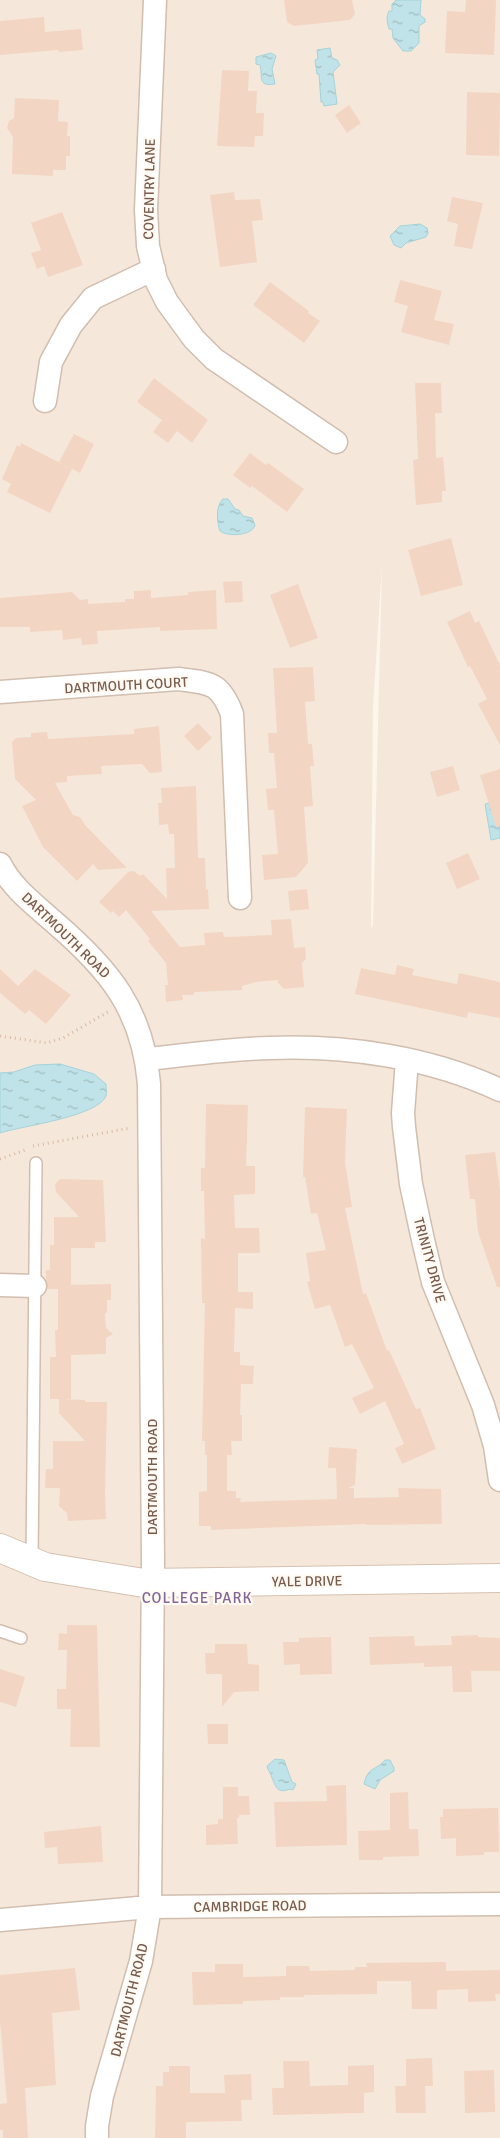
<svg xmlns="http://www.w3.org/2000/svg" width="500" height="2138" font-family="Signika,sans-serif">
<defs>
<pattern id="water-ripples" width="26" height="14" patternUnits="userSpaceOnUse" patternTransform="scale(1.25)"><rect width="26" height="14" fill="#bfe3e8"/><path d="M2 4q2-2 4 0t4 0M15 11q2-2 4 0t4 0" fill="none" stroke="#a0bbbe"/></pattern>
</defs>
<rect width="100%" height="100%" fill="#fdf6ec"/>
<!-- residential -->
<path fill="#f5e8da" fill-rule="evenodd" d="M0,0H500V2138H0ZM382,566L373,925L371,929L373,707Z"/>
<!-- water -->
<path fill="url(#water-ripples)" stroke="#a5d3da" d="M396,0H421L420,15L425,19V22L419,26V43L411,51H403L393,38L392,29H389C387,22 386,17 389,11H392V4Z
M330,48L332,58L337,60L340,65L333,72L337,104L324,106L323,102H321L319,74H317L315,60L318,59L317,50Z
M271,53L276,56L272,69L275,84C257,87 263,77 260,65L256,64V57Z
M420,224L427,228L428,233L426,237L406,243L401,248L394,245L390,236L400,226Z
M223,499H228L235,509L239,510L243,516L252,518L255,525C252,536 228,537 220,531C217,521 215,507 223,499Z
M500,801V838L491,840L485,804Z
M60,1064L94,1074L106,1084C106,1088 107,1093 106,1096C97,1117 21,1126 0,1133V1073L14,1072L35,1065Z
M275,1759L284,1760L292,1782L296,1784L293,1790L290,1789C277,1794 276,1787 272,1778C271,1773 268,1771 267,1766Z
M385,1760H390L394,1768V1771L380,1780L375,1789L364,1784C368,1766 376,1771 385,1760Z"/>
<!-- building -->
<path fill="#f3d5c3" d="M284,0H352L355,14L350,20L294,26L287,22Z
M466,0H496L494,55L445,53L447,11L465,12Z
M44,17L45,32L81,29L83,50L59,52L58,50L0,55V21Z
M222,70L249,71L248,91H257L256,113H264L263,136H255L254,147L217,146Z
M467,92L500,93L499,156L466,155Z
M15,98L59,100L58,121L68,122L67,136H70V156H66V170H53V176L12,174L13,137L7,128L9,121L14,118Z
M349,105L361,123L347,133L335,115Z
M234,192L235,200L260,199L263,220L252,221L257,262L220,267L210,195Z
M452,197L483,203L472,249L454,246L458,224L447,221Z
M62,212L83,265L48,277L44,266L37,269L31,253L41,250L31,223Z
M400,280L442,291L434,320L454,324L449,345L401,332L408,306L394,302Z
M270,282L309,311L308,313L320,321L304,343L253,305Z
M154,378L208,420L192,443L177,431L168,443L153,432L162,420L137,402Z
M415,383H441L442,413H435L436,458L443,457L446,491H442V502L416,505L413,460L418,459Z
M74,434L94,444L80,473L59,462Z
M21,443L72,469L50,513L7,492L11,484L2,479L17,445L20,447Z
M250,453L266,465L268,463L304,489L287,512L252,486L250,488L233,475Z
M451,538L463,585L421,596L408,550Z
M242,581L243,602L225,603L223,582Z
M298,584L318,638L290,648L270,595Z
M151,590V598L188,595V592L216,590L217,629L160,631V627L97,631L98,644L82,645L81,638L63,640L62,630L30,632V627H0V598L72,592L80,600L88,599V604L125,602V599H134V591Z
M470,611L475,623L479,621L500,665V745L478,704L487,699L470,666L468,667L447,622Z
M313,667L315,701L305,702L308,744H312L314,766H310L313,806L304,807L308,863L296,877L264,880L262,855L278,854L274,810H268L266,789L277,788L274,753H269L268,733H277L273,668Z
M198,723L212,738L198,751L184,736Z
M159,726L162,772L150,773L142,764L101,766L102,774L67,776V782L55,783L73,815L80,817L85,825L127,868L98,870L93,864L77,881L43,847L22,806L36,800L15,779L12,742L16,738L31,737V733L47,732L48,739L134,734V729Z
M453,766L460,790L437,797L430,772Z
M500,769V826L496,827L480,775Z
M196,786L198,858H205L206,890L208,889L209,909L151,911L180,947L205,945L204,933L223,932L224,937L272,935L271,920L291,919L294,948L305,947L306,959L302,963L304,987L284,989L278,983V980L256,982L242,986V990L195,992L193,995H182L183,1000L166,1002L165,985H168L166,963L148,941L150,939L126,910L119,917L113,911L111,913L99,902L128,872L134,871L140,876L143,874L167,899L166,868H175L174,834H169L168,824L159,825L158,803H162L161,788Z
M468,853L480,879L457,889L446,863Z
M307,889L309,909L290,911L288,891Z
M397,965L414,969L412,975L457,984L459,973L500,982V1018L468,1012L467,1018L355,994L361,968L395,975Z
M0,969L18,986L35,969L71,995L46,1024L29,1010L25,1014L0,993Z
M206,1104L248,1105L246,1166H255V1194L234,1195L235,1228H259L260,1253H238V1292H253V1309L235,1308L234,1352H240V1365L254,1366L253,1384H241L240,1415H242V1441H231L232,1455H227V1491H236V1498H241L240,1502L337,1499L336,1468H328L329,1447L357,1449L355,1485L348,1488H354V1498L399,1497L398,1488L441,1489L442,1524L366,1525V1524L211,1530V1526H199V1492L207,1491V1455H205V1441H202L205,1303H202L201,1238L205,1239L204,1191H201V1168H205Z
M305,1107L347,1109L345,1162L352,1207L345,1208L363,1294L366,1293L387,1351L389,1350L416,1409L420,1408L436,1449L402,1464L395,1448L404,1444L385,1401L360,1414L352,1398L374,1388L352,1344L345,1347L330,1305L315,1309L307,1282L310,1281L306,1253L326,1250L317,1213L311,1214L305,1177H303Z
M495,1152L500,1189V1287H497L478,1232L475,1199H470L465,1155Z
M60,1179L103,1180L106,1242H95V1248H71V1285L111,1284V1300H107V1312L105,1314L106,1328L113,1334L106,1338V1354L71,1355V1399H61L85,1400V1402H107L105,1494L106,1519L68,1521L67,1513L59,1506L60,1488H45L46,1469H53V1441H85L59,1413V1399H50V1357H56L55,1330H58V1289H47L46,1279V1270H50V1245H54V1217H79L56,1192L55,1184Z
M67,1625H97L100,1747H70L71,1709H57V1689H66L67,1650H58L59,1633L67,1634Z
M478,1635V1637L500,1638V1671H471L472,1692H453L452,1666L424,1667V1663L370,1665L369,1637L414,1636L415,1646L452,1645L451,1636Z
M331,1637L332,1674L300,1675V1664L284,1665L283,1642H299V1638Z
M215,1644H247L248,1664L259,1665V1691L234,1692L222,1707V1674H206L205,1653H215Z
M0,1669L25,1677L16,1707L0,1702Z
M207,1724H228V1744H208Z
M346,1785L347,1845L276,1847L274,1802L327,1801L326,1786Z
M223,1787H238V1796H249L250,1815H239V1818L223,1819Z
M408,1792L409,1829H418L419,1856L383,1857V1860H359L358,1831L390,1830V1793Z
M498,1808L499,1852H484V1855L456,1856V1838L441,1839L440,1817H443V1809Z
M237,1818L238,1844L206,1845V1825L218,1824V1819Z
M101,1826L103,1862L58,1864L57,1847L45,1848L44,1832Z
M446,1962V1971L500,1970V1994H495L496,2001L468,2002V1989L437,1990V2009H412L411,1981H377V1994L304,1995V1997H280V2000L243,2001V2004L193,2005L192,1972H215V1964H243V1977L286,1976V1966H309L310,1971L355,1970V1967H367L366,1963Z
M75,1968L80,2010L52,2013L56,2085L25,2088L28,2138H3V2130H0V2104L7,2103L0,2021V1975Z
M432,2058L433,2086H425L426,2113H396L395,2086H406V2059Z
M283,2061H309L310,2086L348,2085V2066L374,2065V2092L364,2093V2113L273,2115L272,2088H284Z
M169,2066H190V2093H225L224,2075L251,2074L252,2100H241L242,2121L186,2122V2138H155L156,2086H163V2072H169Z
M494,2070L495,2112L465,2113L464,2071Z"/>
<g fill="none" stroke-linecap="round" stroke-linejoin="round">
<defs>
<path id="lane" d="M32,1560L36,1163
M0,1631L21,1638"/>
<path id="street" d="M155,0L146,210L148,246L156,280L167,302L194,339L214,359L336,442
M45,401L51,362L71,325L93,298L154,269
M0,692L178,679C210,683 220,682 232,714L240,898
M0,864C11,887 35,905 54,922C109,969 143,1010 149,1084L153,1563L150,1907L141,1961L102,2096L97,2126V2138
M147,1059C187,1055 228,1049 269,1048C347,1045 429,1057 500,1090
M407,1060L403,1113L404,1127L411,1184L423,1240L433,1282L483,1405L495,1446L500,1480
M0,1285L35,1286
M0,1920L150,1907L500,1904"/>
<path id="secondary" d="M0,1548L45,1567L144,1583L500,1578"/>
</defs>
<!-- lane casing -->
<use href="#lane" stroke="#d1beb0" stroke-width="14"/>
<!-- street casing -->
<use href="#street" stroke="#d1beb0" stroke-width="25"/>
<!-- secondary casing -->
<use href="#secondary" stroke="#d6c0b0" stroke-width="30"/>
<!-- path -->
<path stroke="#d9b8a5" stroke-width="3" stroke-dasharray="1 4" stroke-linecap="butt" d="M0,1036L47,1043L63,1038L108,1012
M33,1146L130,1128
M0,1159L28,1149"/>
<!-- lane -->
<use href="#lane" stroke="#fff" stroke-width="11"/>
<!-- street -->
<use href="#street" stroke="#fff" stroke-width="22"/>
<!-- secondary -->
<use href="#secondary" stroke="#fff" stroke-width="28"/>
</g>
<g text-anchor="middle" stroke-width="4.5" stroke-linejoin="round" paint-order="stroke">
<!-- street labels -->
<g font-size="14" fill="#7a5c4d" stroke="#fffaf3">
<text transform="translate(149 189) rotate(-89)" y="5">COVENTRY LANE</text>
<text transform="translate(126 685) rotate(-3)" y="5">DARTMOUTH COURT</text>
<text transform="translate(66 935) rotate(44)" y="5">DARTMOUTH ROAD</text>
<text transform="translate(430 1260) rotate(75)" y="5">TRINITY DRIVE</text>
<text transform="translate(152 1477) rotate(-90)" y="5">DARTMOUTH ROAD</text>
<text transform="translate(307 1581) rotate(-1)" y="5">YALE DRIVE</text>
<text transform="translate(250 1906) rotate(-1)" y="5">CAMBRIDGE ROAD</text>
<text transform="translate(129 2000) rotate(-76)" y="5">DARTMOUTH ROAD</text>
</g>
<!-- neighbourhood labels -->
<g font-size="15" letter-spacing="1" fill="#846695" stroke="#fffaf3">
<text x="197" y="1603">COLLEGE PARK</text>
</g>
</g>
</svg>
